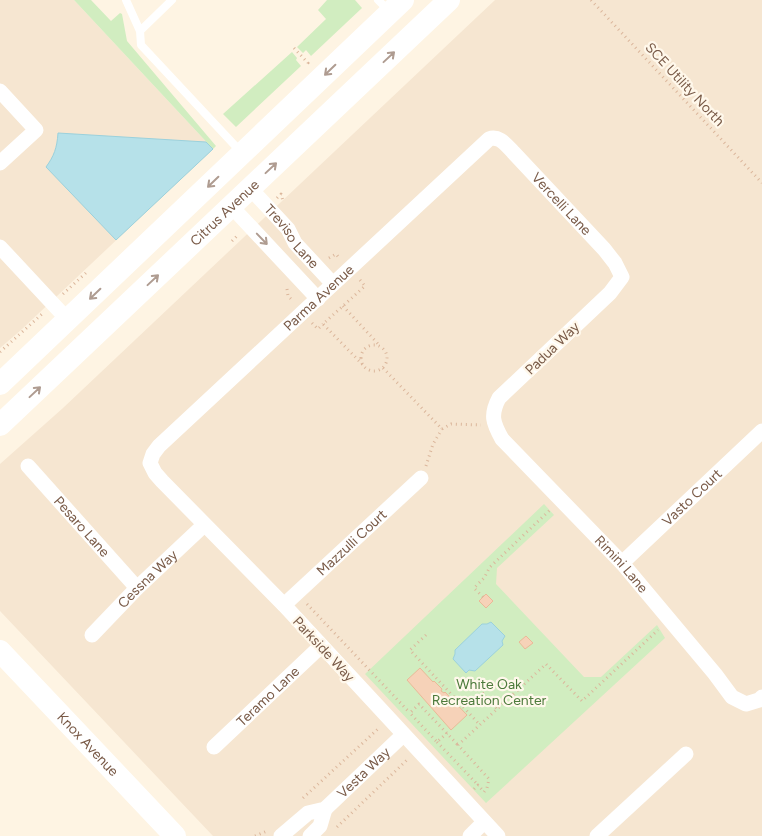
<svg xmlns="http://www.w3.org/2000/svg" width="762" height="836" font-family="Figtree,sans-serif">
<rect width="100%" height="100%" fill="#fef4e3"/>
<!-- residential -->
<path fill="#f6e6d1" d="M0,0H74L213,149L21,330L0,348Z
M495,0H762V836H213L0,611V464L63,408Z"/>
<!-- green -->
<path fill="#d1edc0" d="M74,0H91L111,21L120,13L122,14L127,41L216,146L213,149Z
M327,0H355L362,8L311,56L306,50L303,53L297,47L326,19L318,10Z
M292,52L297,58L296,60L301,66L236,127L223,114Z
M544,504L554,515L497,568L496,584L584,677H601L657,625L665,638L486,803L365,674Z"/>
<!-- water -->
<path fill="#b6e1e9" stroke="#9bd1dc" d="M58,133L206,142L213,149L116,240L46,167C54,156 57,148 58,133Z
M491,622L505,636L502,641L503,645L475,671L469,670L466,673L453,659L455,654V650L482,624H487Z"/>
<!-- building -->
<path fill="#f6d2b8" stroke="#eab997" d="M486,594L493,601L486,608L479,601Z
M526,636L533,643L525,649L519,642Z
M420,668L433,682L434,681L442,689L441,691L444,693L445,692L467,715L451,730L407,680Z"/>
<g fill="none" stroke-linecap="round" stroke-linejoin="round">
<!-- path -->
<path stroke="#dbb69b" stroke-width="3" stroke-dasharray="1 4" stroke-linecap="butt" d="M591,0L762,183
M294,48L308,63L307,64
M277,198L281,194L283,201
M232,241L238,235
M329,258L336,254L340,259
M360,280L365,286L323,324L363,365
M287,289L288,296L293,301
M63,294L88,271
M343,306L380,346
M312,323L318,329L323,324
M361 358a13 13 0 1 1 26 0a13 13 0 1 1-26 0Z
M0,352L42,314
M383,368L442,429L451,424L481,425
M426,466L433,444L442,429
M483,597L474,588L484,578L490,567L551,509
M307,604L410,713
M426,635L410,650L480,725
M479,689L497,709
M447,733L437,742L410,713L419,704L458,745
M437,742L478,785
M474,789L478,785L484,792L487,788L489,779L458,745L546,664L582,701L658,630
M303,798L379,728
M337,827L408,759
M255,836L267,831"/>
<!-- lane -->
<path stroke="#fff" stroke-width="8" d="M126,0L140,31L141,45L241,152
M378,0L389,11
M140,31L172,0"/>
<!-- street -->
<g stroke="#fff" stroke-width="15">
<path d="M0,91L36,130L0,163"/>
<path id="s1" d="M250,188L288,229L295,243L333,284"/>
<path d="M231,206L318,299"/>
<path d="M0,247L68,320"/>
<path id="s2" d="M28,466L137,588"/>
<path id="s3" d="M622,563L762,431"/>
<path id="s4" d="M284,605L421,478"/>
<path id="s5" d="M92,635L137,588L204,525"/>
<path id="s6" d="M214,747L321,646"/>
<path id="s7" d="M281,836L308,813L325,809L403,735"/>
<path d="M310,836L320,826L325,809"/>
<path d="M470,836L484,822"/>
<path id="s8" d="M498,836L284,605L162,481L155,473L150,463L153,454L159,446L489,139C499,135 506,145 513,152L604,249L615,263L622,277L610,293L499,398C490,415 493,423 502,439L622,563L715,674L732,697L746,704L759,700L762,697"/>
<path d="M597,836L686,754"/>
</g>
<!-- secondary -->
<g stroke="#fff" stroke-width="22">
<path d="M0,384L403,0"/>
<path id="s9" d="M0,425L449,0"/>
<path id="s10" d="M0,651L175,836"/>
</g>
</g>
<!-- one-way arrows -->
<defs><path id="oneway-shaft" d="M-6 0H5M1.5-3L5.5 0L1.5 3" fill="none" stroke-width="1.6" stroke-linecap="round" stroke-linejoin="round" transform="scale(1.25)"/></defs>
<g stroke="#af9c91">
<use href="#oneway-shaft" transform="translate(389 57) rotate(-43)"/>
<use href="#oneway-shaft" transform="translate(330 70) rotate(136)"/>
<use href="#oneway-shaft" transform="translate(271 168) rotate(-43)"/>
<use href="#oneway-shaft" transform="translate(213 182) rotate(136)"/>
<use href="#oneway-shaft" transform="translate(262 239) rotate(46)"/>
<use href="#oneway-shaft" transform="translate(153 280) rotate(-43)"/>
<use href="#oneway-shaft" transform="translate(95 294) rotate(136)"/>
<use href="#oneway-shaft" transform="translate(35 392) rotate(-43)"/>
</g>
<g text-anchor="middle" stroke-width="4.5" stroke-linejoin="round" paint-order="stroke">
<!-- street labels -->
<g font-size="14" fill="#795a47" stroke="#fff8eb">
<text transform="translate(685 84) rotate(47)" y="5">SCE Utility North</text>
<text dy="5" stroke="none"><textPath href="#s8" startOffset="1081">Vercelli Lane</textPath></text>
<text dy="5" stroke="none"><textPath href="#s9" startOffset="309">Citrus Avenue</textPath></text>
<text dy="5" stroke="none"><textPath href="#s1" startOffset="64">Treviso Lane</textPath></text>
<text dy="5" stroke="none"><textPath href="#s8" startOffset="748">Parma Avenue</textPath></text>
<text transform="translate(552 348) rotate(-44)" y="5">Padua Way</text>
<text dy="5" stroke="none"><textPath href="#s3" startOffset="96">Vasto Court</textPath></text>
<text dy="5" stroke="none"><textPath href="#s2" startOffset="81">Pesaro Lane</textPath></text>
<text dy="5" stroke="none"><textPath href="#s4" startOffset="92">Mazzulli Court</textPath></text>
<text dy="5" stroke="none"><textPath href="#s8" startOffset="1566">Rimini Lane</textPath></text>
<text dy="5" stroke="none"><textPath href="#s5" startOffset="79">Cessna Way</textPath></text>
<text transform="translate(324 649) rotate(47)" y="5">Parkside Way</text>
<text dy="5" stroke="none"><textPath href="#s6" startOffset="74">Teramo Lane</textPath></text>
<text dy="5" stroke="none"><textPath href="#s10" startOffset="128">Knox Avenue</textPath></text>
<text dy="5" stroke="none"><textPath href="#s7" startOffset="106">Vesta Way</textPath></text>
</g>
<!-- park labels -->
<g font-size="14" fill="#4c7a3b" stroke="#fff8eb">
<text x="489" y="689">White Oak<tspan x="489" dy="16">Recreation Center</tspan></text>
</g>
</g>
</svg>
